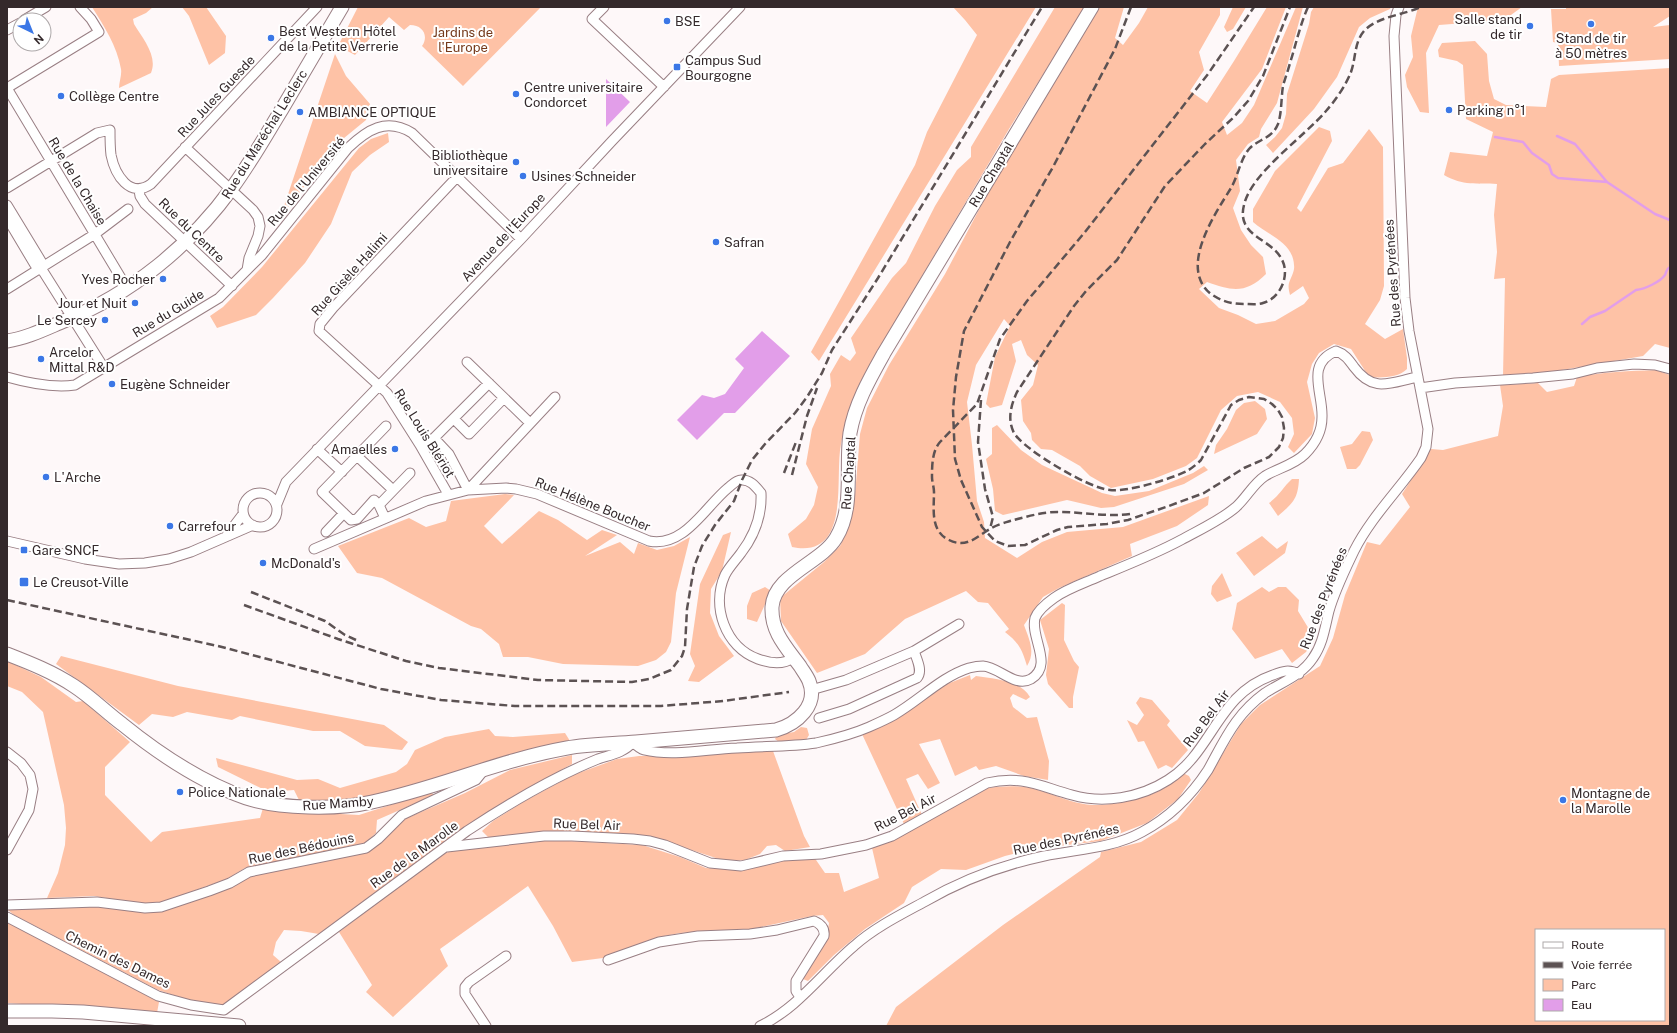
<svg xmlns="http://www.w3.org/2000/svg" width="1677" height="1033" font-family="'Public Sans',sans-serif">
<rect width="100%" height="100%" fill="#fef8f9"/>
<!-- green -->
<path fill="#fec2a6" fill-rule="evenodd" d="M92,7H153L146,13L133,19L134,24C143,39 158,56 151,73L119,88C119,82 122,75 121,69C117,46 104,26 92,7Z
M182,7H206L226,36L225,53L209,65L189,16Z
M358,7H541L463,86L422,46C429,36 423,25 410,25L404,30L389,17L355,55L338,46Z
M953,7H1036L819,361L811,352L915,165L927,132L977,35L965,20Z
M1055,7H1085L1009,129L871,362C866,372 859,383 855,394C848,410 844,428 841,444C834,478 852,559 792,547L788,534L806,519L814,505L818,487L806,464L812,429L831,386L830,374L841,355L850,361L856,353L851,338L892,278L906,263L935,206L957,170L971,157V147Z
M1100,7H1124L1115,38L1123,45L1139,23L1148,7H1220V15L1199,52L1204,70L1190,91L1207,103L1234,61L1267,7H1286L1262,69L1222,122L1227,135L1242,123L1254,105L1296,7H1303L1277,103L1261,129L1259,137L1248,144L1236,160L1240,191L1233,208L1241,230L1251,245L1263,257L1266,274C1246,294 1232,291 1207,282L1199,289L1219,308L1238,315L1256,324L1275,321L1304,304L1309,298L1303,286L1290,295C1289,291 1288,287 1289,283C1291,277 1295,271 1294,265C1293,242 1267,235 1253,222V209L1275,171L1319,127L1330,131L1332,141L1297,208L1301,212L1328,168L1343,163L1369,129L1383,147L1384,286L1380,300L1365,324L1385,339L1403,329L1407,358V369C1398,378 1381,378 1369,377L1351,349L1334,344L1319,353L1312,364L1307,382L1315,418L1312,434L1294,453L1288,447L1294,434L1292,418L1280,402L1258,392L1237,396L1221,410L1197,458L1186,466L1153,479L1111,488L1090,476L1080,466L1052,450L1041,449L1032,440L1031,433L1023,421L1021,400L1033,385L1038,365L1027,355L1021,340L1012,344L1016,361L1002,405L990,408L986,404L995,357L1010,326L1004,319L976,365L967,402L972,445L977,501L984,522L985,538L1017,558L1042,542L1067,532L1123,527L1209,496L1208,505L1177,526L1130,544L1132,556L1059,588L1043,597L1024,625C1029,639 1036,652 1027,666C1022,649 1019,643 1005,632L1009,629L988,603L978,602L966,591L905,619L865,654L817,673L781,621L780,598L824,562L840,546L849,527L855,495L860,434L867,408L889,365L945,274L991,187Z
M1233,7H1246L1233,29L1227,32L1224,27Z
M1314,7H1391L1390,9L1370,18L1359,27L1337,77L1314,109L1273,153L1266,145L1275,137L1282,128L1286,114L1287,94L1309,24L1311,12Z
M1418,7H1522L1504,20L1439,25L1426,53L1429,113L1420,112L1407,87L1405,75L1413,57L1411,36Z
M1566,7H1670V16L1653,27L1670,25V59L1559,66L1558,43L1553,42L1551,9H1566Z
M1475,41L1487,54L1489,81L1494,99L1506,105L1546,107L1551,79L1559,75L1670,68V348L1655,344L1643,356L1533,375L1503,376L1505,278L1494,279L1497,252L1494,215L1497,184C1477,183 1463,186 1444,175L1450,152L1487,156L1493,132L1466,119L1463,65L1457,61L1439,57L1438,50L1442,43Z
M335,54L346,76L370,104L366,120L338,143L280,218Z
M388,133L389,142L370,155L352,172L331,224L305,263L273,298L256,315L217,328L210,316L223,307L262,267L359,148L371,139Z
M1656,370L1670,375V1026H886L896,1007L1003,925L1100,857L1101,852L1141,842L1177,820L1199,793L1241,724L1260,705L1320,666L1333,638L1345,595L1367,542L1380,545L1410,507L1402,494L1431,449L1443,450L1498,436L1503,406L1500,385L1538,383L1547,392L1574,386L1577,377C1603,372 1630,371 1656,370ZM1536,930H1664V1020H1536Z
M1255,401L1265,409L1267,419L1257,434L1214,454L1216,445L1227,429L1236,410L1244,403Z
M997,425L1021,450L1042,465L1102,493L1115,496L1149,491L1193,473L1204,466L1208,470L1184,484L1114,507L1101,508L1067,500L1003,515L995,511L993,489L986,459L992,454V428Z
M1362,431L1370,432L1373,440L1360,465L1356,469H1347L1340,447L1352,444Z
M1292,479H1299C1298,499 1293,503 1278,516L1269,503C1280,495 1283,487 1292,479Z
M505,494L514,495L484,526L502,544L539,511L558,520L587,540L602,530L617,535L585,556L620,542L634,554L638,543L657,550L674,546L690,537L676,593L671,642L666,652L656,660L638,666L563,664L528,657H503L499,644L481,629L471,626L382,578L357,573L338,546L409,518L426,527L446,521L451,501Z
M731,532L722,571L711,589L710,613L719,636L734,656L699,682L688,681L695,666L690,654L700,584L723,535Z
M1262,536L1277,549L1288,541L1285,553L1254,576L1236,553Z
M1222,573L1232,596L1217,602L1211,594L1212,586Z
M765,587L771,591L757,622L747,619V606L752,593Z
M1262,587L1269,592L1278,587H1286L1299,600L1298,611L1315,639L1306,652L1292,663L1282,649L1255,659L1232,629L1237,603Z
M1062,603L1065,605L1064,640L1074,661L1079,667L1073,697V708H1069L1048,684L1046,675L1049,649L1040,620Z
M61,656L178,686L384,725L408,742L402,750L365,746L340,731H313L240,716L232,720L187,712L173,717L152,714L139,725L56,664Z
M7,661L41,677L76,702L83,701L130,742L105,767V795L151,842L162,832L260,818L263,808L304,812L359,815L431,792L434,795L377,820L376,833L365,843L245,868L227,879L162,902L145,904L94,896L47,898L58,873L65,845L66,828L64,805L43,712L22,692L7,686Z
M970,675L971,680L976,676C995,679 1020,680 1030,697L1026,700L1013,694L1010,698L1013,707L1027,718L1037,717L1049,761L1048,780L1024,776L996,766L979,770L976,766L955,776L940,739L919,744L940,783L928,789L918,774L906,779L922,815L904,824L862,734L942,686Z
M1140,697L1152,700L1170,721L1167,725L1188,750L1172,768L1166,765L1158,769L1144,741L1138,742L1127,720L1137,725L1144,715L1136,703Z
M801,727L807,728L809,735L806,740L779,742L775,739L777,735L794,732Z
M489,729L495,736L513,737L565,733L570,741L508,756L371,797L334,803L299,800L294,790L269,792L218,767L216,758L297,780L318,779L340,788L396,772L407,764L415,750L445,737Z
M773,751L804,836L810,847L785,851L776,845L767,846L760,854L745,860L725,861L658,839L627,835L545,831L489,838L482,831L493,821L523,802L573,775L617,759L639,756H690L729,752Z
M572,755V764L502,803L466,826L319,934L301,931L284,930L276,942L273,955L281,962L230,1002L220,1006L189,1000L158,990L14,915L8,910L85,906L139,911L251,876L362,853L380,842L405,819L465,793L510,770Z
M1183,773L1189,776L1191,780L1178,799L1147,823L1101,841L1033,849L1005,856L966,870L941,869L912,887L904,903L865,929L834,955L808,981L803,979L826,941L829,923L823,915L812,916L751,929L680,933L659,937L603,958L572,962L553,926L528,886L440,949L448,966L393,1017L366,992L372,985L339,932L439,856L451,851L550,840L642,845L680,857L706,868L739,870L761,866L780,860L814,857L825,873H839L844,892L879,878L872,848L912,830L988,788C1003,786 1019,785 1034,789C1051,793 1066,801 1084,804C1104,808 1142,800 1161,790C1169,786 1176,779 1183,773Z
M7,922L159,1002L157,1013L7,1003Z"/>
<!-- water -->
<path fill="#e29ee9" d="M606,79L630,102L606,127Z
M762,331L790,356L735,413H724L697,440L677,420L702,395L714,398L725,394L744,368L735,359Z"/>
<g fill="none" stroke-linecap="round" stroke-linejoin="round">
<!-- stream -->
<path stroke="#e29ee9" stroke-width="2.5" d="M1557,136L1575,144L1607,182L1655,214L1670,220
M1495,137L1523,142L1532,153L1549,165L1552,174L1558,178L1607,182
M1582,324L1590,317L1605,311L1636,290C1645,289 1660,282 1665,275C1667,271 1666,269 1670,267"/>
<defs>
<path id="street" d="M604,7L592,19L664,87
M24,20L46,7
M7,30L20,23
M7,88L127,288
M7,88L99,32L91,19L80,7
M185,147L253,210L258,217L260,226L258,236L249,258L247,270
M7,188L97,133L110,130C110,138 110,147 111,155C115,175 130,199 151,184L317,7
M139,190L140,196L145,204L232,286
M7,205L41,261V268
M7,218L35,265L41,268L104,368
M7,289L95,234L128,209
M467,362L530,423
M7,377C28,383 53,388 75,385L219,298L262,255L348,148C367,130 386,117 412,133L521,239
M1420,388L1455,383L1533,378L1573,374L1597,368L1634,364L1655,365L1670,369
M454,419L469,434L504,398
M434,438L449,454L468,490L555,397
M420,445L434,438L489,383
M317,449L342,472
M357,456L393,490
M243 510a17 17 0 1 1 34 0a17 17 0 1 1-34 0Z
M448,494L420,445L387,393L319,331L320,324L333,308L457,177
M277,504L286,482L521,239L612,141L740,7
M379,505L374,500L357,519L351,520L322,492L386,426
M385,518L379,505L410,473
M326,532L344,513
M227,535L243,514
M7,541L85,559L119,564L145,563L169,559L191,552L253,525
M314,549L426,501L468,490L506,488L516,489L537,494L649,541C684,548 705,507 728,488C732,485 736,480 741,480C750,479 756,487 761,493C762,515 754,536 741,553C736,560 729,567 725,575C711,606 725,647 758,659C769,663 783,665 793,658
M811,690L846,680L914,651L959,624
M819,718L849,709L917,678C923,671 917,660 914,651
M7,752L21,763L30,775L33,789L29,810L7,850
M447,847L544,836H572L633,839L650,841L665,845L710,863L741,866L783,856L821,854L866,845L892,836L987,783C1022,775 1039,786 1072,795C1103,804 1140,798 1168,780C1213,752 1217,694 1273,675C1283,671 1289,669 1299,674
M7,905L97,902L145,908L161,907L209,891L230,883L249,872L366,848L378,839L402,815L476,780L484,770
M7,917L158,996L191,1005L224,1010L467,831C508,804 551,778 598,759C610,755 624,753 633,742C636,745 640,749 644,750C674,757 707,749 737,748C763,746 790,747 816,743C834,739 853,734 869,727C878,723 887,719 894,715C920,700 941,677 969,668C973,667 979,666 983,666C999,667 1015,688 1031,679C1054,665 1030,638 1035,618C1038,610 1047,603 1054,598C1068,588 1085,583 1100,576C1127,565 1155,554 1181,540C1199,530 1221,520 1236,507C1247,497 1253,484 1265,476C1278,468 1294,465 1305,454C1315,444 1322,431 1322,417C1323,392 1305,364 1336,351C1345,354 1349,360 1354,367C1374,394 1391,382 1418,377
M608,960L659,942L698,936L750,934L777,930L814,921C821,924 825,929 824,936L796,981V991L800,997
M486,1026L465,994V987L469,982L506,956
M760,1026C797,1009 823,972 854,946C874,928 900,915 924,902C962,880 1002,865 1044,856C1077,849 1111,849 1142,832C1170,817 1191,796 1208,770C1217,754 1225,737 1236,722C1244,711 1254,701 1265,693C1282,682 1301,676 1313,658C1323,644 1325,627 1329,611C1335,590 1345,570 1354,551C1371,517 1399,490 1421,458L1426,447L1428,429L1409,331L1405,298L1394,36L1396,15L1399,7"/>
<path id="secondary" d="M7,341C27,338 45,329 64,321C131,294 190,246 232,188C251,162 266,135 282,109C302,75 322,41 342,7
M7,654C30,663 53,672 74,686C91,697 106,712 122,724C159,754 201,782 246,798C279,809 338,810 372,802C438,788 500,760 567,748C590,744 613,744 636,742C683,738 730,734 776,730C797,724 819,705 809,681C807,676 803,671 800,666C786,647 771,632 772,607C774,575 821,563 836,538C855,507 845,467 850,433C855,404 870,378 884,353L1092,7
M7,1011H52L83,1012L239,1026"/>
</defs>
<!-- street casing -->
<use href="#street" stroke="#997f84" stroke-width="11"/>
<!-- secondary casing -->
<use href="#secondary" stroke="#997f84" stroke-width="15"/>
<!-- street -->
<use href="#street" stroke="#fff" stroke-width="9"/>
<!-- secondary -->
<use href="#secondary" stroke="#fff" stroke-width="13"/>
<!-- rail -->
<path stroke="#5c5253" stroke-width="2.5" stroke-dasharray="8 4" stroke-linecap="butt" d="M1131,7L1115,49L1053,167L1010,242L964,331L956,377L953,410L955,459L961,480L982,527L995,541L1008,546L1025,545L1057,530L1068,527L1107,524L1128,520L1166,507L1204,493L1244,468L1269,457L1279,447L1283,438L1284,428L1282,417L1278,410L1272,404L1264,399L1257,398L1249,397L1239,400L1231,405L1201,460C1197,464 1192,468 1187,471C1171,479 1128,492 1110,490C1090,489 1024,450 1014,433C1007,419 1011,405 1017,392L1074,306L1086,291L1117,260L1165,186L1205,144L1234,117L1248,101L1263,76L1290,7
M1308,7C1300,25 1296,44 1290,63C1288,71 1285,78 1283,86C1281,98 1282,112 1278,124C1272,139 1258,139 1249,149C1240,160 1238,176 1231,188C1215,214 1178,268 1211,294C1221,301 1231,304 1244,304C1249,304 1258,305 1263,303C1281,298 1291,274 1281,258C1270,238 1236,236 1244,205C1251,173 1304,137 1326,111C1335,101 1346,85 1351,72C1356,58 1354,43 1364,31C1378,16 1404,15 1421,7
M981,400L978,442L985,489L993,517L990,529
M784,473L796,442
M792,475L807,416L817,388
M1130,514C1105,517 1083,512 1058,512C1042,512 1025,517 1010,521C1004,523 996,525 990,529C977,536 967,549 949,540C930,531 934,509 934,492C934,487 932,482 932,477C932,466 932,451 940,442L977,404L1000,339L1027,301L1085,232L1208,74L1254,7
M251,592L325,621L345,635L356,640
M7,600L218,646L381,689L441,700L515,706H661L723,701L789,692
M244,605L338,639L406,661L439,668L538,680L632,682L649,679L671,670L682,656L685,647L687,609L694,567L702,546L715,525L734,501L742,480L752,460L765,444L795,413L807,397L822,373L832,350L878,278L1042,7"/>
</g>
<!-- markers -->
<g fill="#3b77e6" stroke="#fff" stroke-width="1.5">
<circle cx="667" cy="21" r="4"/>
<circle cx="1591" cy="24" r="4"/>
<circle cx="1530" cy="26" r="4"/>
<circle cx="271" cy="38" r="4"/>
<rect x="673" y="63" width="8" height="8" rx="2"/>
<circle cx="516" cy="94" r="4"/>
<circle cx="61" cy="96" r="4"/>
<circle cx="1449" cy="110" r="4"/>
<circle cx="300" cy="112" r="4"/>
<circle cx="516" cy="162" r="4"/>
<circle cx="523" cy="176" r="4"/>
<circle cx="716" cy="242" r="4"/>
<circle cx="163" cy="279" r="4"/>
<circle cx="135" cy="303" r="4"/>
<circle cx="105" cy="320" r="4"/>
<circle cx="41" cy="359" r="4"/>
<circle cx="112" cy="384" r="4"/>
<circle cx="395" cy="449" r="4"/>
<circle cx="46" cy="477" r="4"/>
<circle cx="170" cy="526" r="4"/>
<rect x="20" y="546" width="8" height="8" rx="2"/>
<circle cx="263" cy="563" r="4"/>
<rect x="19" y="577" width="10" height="10" rx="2"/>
<circle cx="180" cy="792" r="4"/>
<circle cx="1563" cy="800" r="4"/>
</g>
<g text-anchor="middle" stroke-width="4" stroke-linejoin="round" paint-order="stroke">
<!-- poi labels -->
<g font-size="13" fill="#34292b" stroke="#fff" text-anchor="start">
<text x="1522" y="24" text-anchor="end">Salle stand<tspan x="1522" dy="15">de tir</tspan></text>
<text x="675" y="26">BSE</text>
<text x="279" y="36">Best Western Hôtel<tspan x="279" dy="15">de la Petite Verrerie</tspan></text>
<text x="1591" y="43" text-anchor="middle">Stand de tir<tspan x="1591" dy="15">à 50 mètres</tspan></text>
<text x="685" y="65">Campus Sud<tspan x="685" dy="15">Bourgogne</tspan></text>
<text x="524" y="92">Centre universitaire<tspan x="524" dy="15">Condorcet</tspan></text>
<text x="69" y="101">Collège Centre</text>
<text x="1457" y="115">Parking n°1</text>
<text x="308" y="117">AMBIANCE OPTIQUE</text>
<text x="508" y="160" text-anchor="end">Bibliothèque<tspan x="508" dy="15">universitaire</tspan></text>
<text x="531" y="181">Usines Schneider</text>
<text x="724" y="247">Safran</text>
<text x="155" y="284" text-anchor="end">Yves Rocher</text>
<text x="127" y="308" text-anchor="end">Jour et Nuit</text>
<text x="97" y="325" text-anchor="end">Le Sercey</text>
<text x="49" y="357">Arcelor<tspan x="49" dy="15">Mittal R&amp;D</tspan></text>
<text x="120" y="389">Eugène Schneider</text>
<text x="387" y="454" text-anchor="end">Amaelles</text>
<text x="54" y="482">L'Arche</text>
<text x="178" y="531">Carrefour</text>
<text x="32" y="555">Gare SNCF</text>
<text x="271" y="568">McDonald's</text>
<text x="33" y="587">Le Creusot-Ville</text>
<text x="188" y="797">Police Nationale</text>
<text x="1571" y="798">Montagne de<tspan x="1571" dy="15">la Marolle</tspan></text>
</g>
<!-- park labels -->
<g font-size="13" fill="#74391a" stroke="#fff">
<text x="463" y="37">Jardins de<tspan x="463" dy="15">l'Europe</tspan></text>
</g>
<!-- street labels -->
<g font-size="13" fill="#34292b" stroke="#fff">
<text transform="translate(216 96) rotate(-47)" y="5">Rue Jules Guesde</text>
<text transform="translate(264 134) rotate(-58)" y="5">Rue du Maréchal Leclerc</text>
<text transform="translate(991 174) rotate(-59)" y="5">Rue Chaptal</text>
<text transform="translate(78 181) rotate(59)" y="5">Rue de la Chaise</text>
<text transform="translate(306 181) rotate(-50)" y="5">Rue de l'Université</text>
<text transform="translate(192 230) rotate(44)" y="5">Rue du Centre</text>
<text transform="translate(503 237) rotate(-47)" y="5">Avenue de l'Europe</text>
<text transform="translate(1392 273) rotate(-94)" y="5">Rue des Pyrénées</text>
<text transform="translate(349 274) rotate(-48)" y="5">Rue Gisèle Halimi</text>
<text transform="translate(168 313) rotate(-31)" y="5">Rue du Guide</text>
<text transform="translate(425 433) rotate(58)" y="5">Rue Louis Blériot</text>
<text transform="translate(848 473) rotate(-86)" y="5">Rue Chaptal</text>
<text transform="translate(593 504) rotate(22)" y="5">Rue Hélène Boucher</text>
<text transform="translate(1323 598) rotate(-69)" y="5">Rue des Pyrénées</text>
<text transform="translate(1206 718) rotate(-53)" y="5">Rue Bel Air</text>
<text transform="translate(338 803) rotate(-4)" y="5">Rue Mamby</text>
<text transform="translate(905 812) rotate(-27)" y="5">Rue Bel Air</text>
<text transform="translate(587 824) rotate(2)" y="5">Rue Bel Air</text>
<text transform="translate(1066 839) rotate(-12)" y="5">Rue des Pyrénées</text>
<text transform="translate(301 848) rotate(-12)" y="5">Rue des Bédouins</text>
<text transform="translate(414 854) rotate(-36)" y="5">Rue de la Marolle</text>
<text transform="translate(118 959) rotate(26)" y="5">Chemin des Dames</text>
</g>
</g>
<!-- border -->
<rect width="1677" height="1033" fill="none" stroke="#34292b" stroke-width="16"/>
<!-- legend -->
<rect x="1535" y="929" width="130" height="92" fill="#ffffff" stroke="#aea9aa"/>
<rect x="1543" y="942" width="20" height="6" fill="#ffffff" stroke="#aea9aa"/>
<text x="1571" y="949" font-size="12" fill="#34292b">Route</text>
<rect x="1543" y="962" width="20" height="6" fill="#5c5253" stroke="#aea9aa"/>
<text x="1571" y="969" font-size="12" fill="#34292b">Voie ferrée</text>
<rect x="1543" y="979" width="20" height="12" fill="#fec2a6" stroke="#aea9aa"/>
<text x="1571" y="989" font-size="12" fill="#34292b">Parc</text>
<rect x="1543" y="999" width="20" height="12" fill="#e29ee9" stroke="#aea9aa"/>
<text x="1571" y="1009" font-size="12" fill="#34292b">Eau</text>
<!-- north arrow -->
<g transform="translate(32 32) rotate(137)"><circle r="19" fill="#ffffff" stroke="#aea9aa"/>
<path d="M0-3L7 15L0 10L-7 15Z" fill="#3b77e6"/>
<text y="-6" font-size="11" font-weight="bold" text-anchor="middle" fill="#34292b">N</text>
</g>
</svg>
